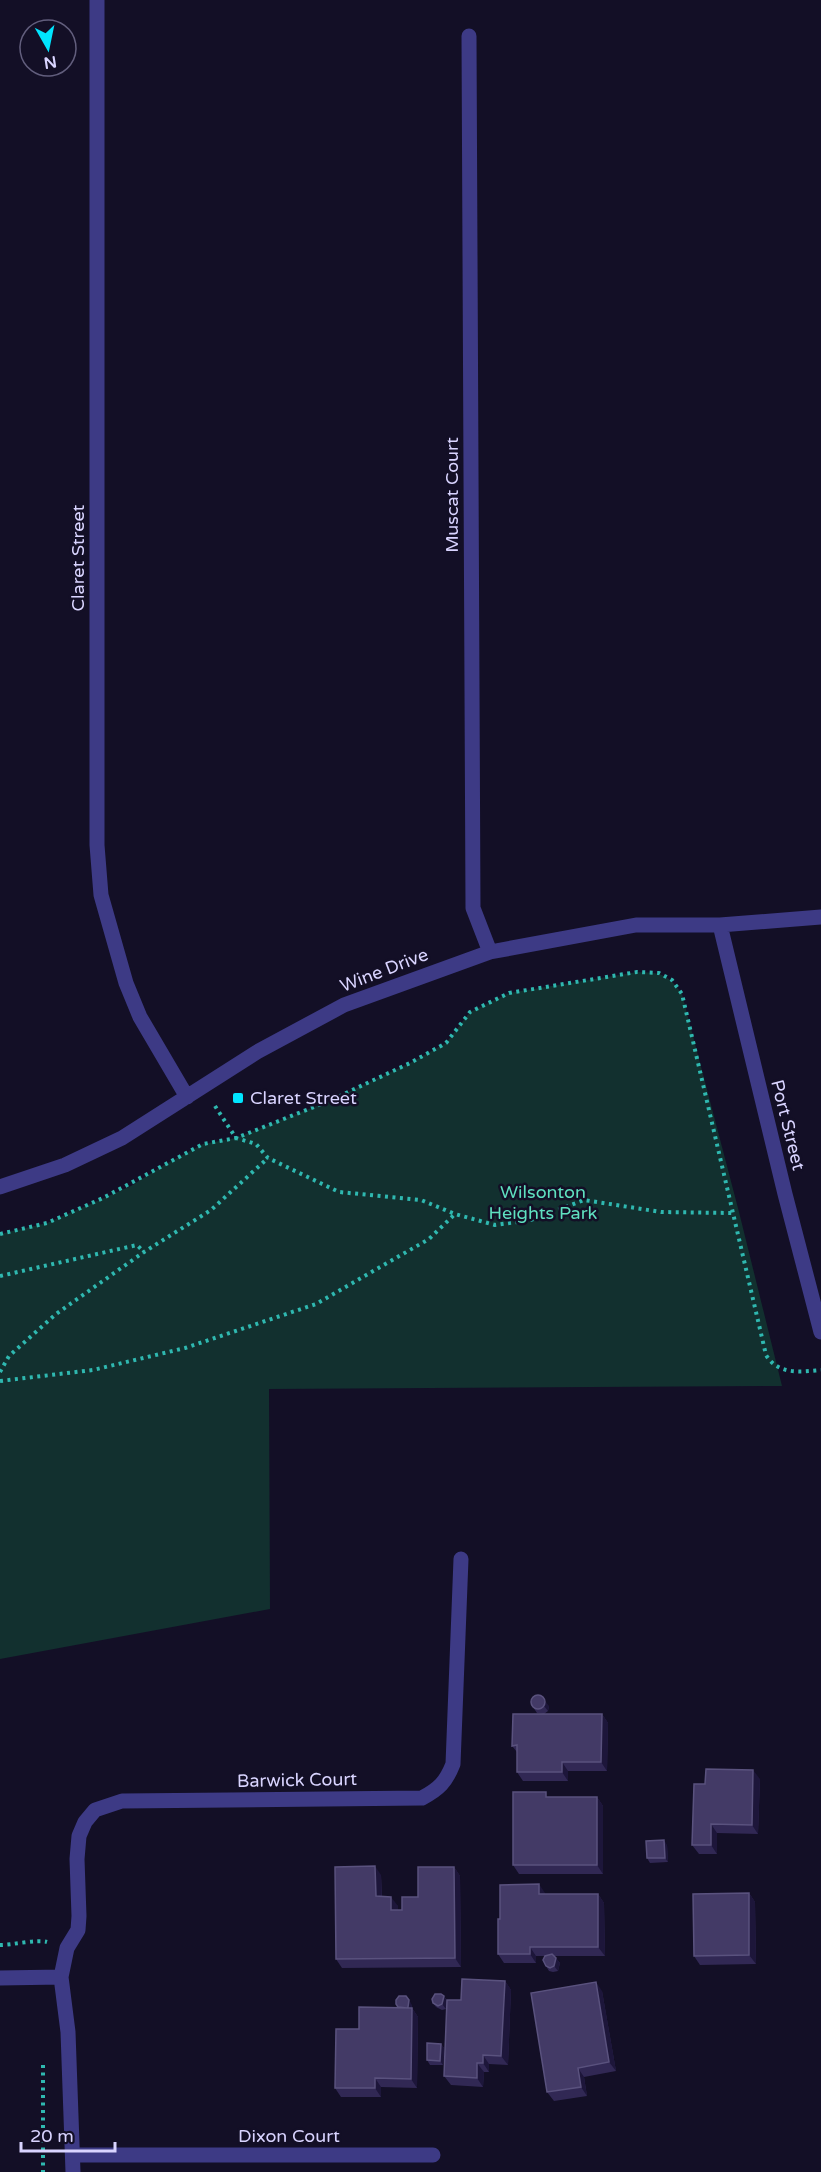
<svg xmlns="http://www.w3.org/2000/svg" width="821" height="2172" font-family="'Varela Round',sans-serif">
<rect width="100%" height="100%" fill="#130f26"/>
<!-- green -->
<path fill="#12302f" d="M637,972C661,973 667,973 682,994L739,1212L782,1386L269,1389L270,1609L0,1659V1234L47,1223L131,1186L164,1165L203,1144L236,1138L329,1101L410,1063L446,1043L470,1012L509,993Z"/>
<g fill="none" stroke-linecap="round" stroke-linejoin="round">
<!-- path -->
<path stroke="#2fb8b0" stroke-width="4" stroke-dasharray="3 4.5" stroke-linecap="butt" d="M215,1106L236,1138L256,1144L268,1158L339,1192L421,1200L455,1214
M0,1234L47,1223L103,1198L203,1144L236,1138L329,1101L410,1063L446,1043L470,1012L509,993L637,972L659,973L672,980L682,994L766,1355C778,1375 800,1372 821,1370
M0,1276L137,1245L144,1252
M0,1372L9,1356L56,1314L144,1252L211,1210L268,1158
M0,1381L93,1370L185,1348L316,1304L429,1239L455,1214L495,1225L531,1220L584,1200L661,1212L732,1213
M0,1945C12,1945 37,1939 47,1942
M43,2065V2172"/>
<!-- minor -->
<path stroke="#3d3a85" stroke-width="15" d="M97,0V845L101,895L126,983L140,1017L187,1097
M469,36L473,908L490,952
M720,925L785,1194L821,1332
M0,1187L65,1165L122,1138L257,1052L344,1005L490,952L636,925H720L821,917
M0,1978L61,1977
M73,2155H433
M73,2172L68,2032L61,1977L67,1948L78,1930L79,1916L77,1859L79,1836L85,1822L95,1810L122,1801L422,1798C439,1789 446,1782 453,1764L461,1559"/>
</g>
<!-- wall -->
<path fill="#312854" d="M531,1704L549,1706L548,1711L544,1714H602L608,1723L607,1771H568V1781H523L517,1772V1752L512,1746L544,1714L537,1713Z
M760,1779L758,1834L717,1833V1854H699L692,1845L705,1784Z
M597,1797L603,1806V1874H519L513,1865Z
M667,1845L668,1862L650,1863L647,1858Z
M454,1867L460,1876L461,1967L342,1968L336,1959L381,1875L382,1896L398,1906V1910H402Z
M545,1893V1894H598L604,1903L605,1956H554L560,1963L558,1971L553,1972L549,1971L546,1966L545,1956H536V1963H504L498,1954L500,1919Z
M749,1893L755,1902L756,1964L700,1965L694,1956Z
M505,1981L511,1990L508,2065L489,2064V2072H484L483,2087L451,2085L444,2076L461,2000Z
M602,1991L616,2071L584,2077L587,2096L554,2101L547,2092Z
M444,1996L447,2001L446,2009L442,2010L436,2007L433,2003Z
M396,2004L412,2005V2008L418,2017L417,2088L381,2087V2097H341L335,2088L359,2029L398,2007Z
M441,2044L444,2048L443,2065H430L427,2060Z"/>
<!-- shaded-wall -->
<path fill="#1d163a" d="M546,1702L549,1706L548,1711L544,1706Z
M602,1714L608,1723L607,1771L601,1762Z
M562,1762L568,1771V1781L562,1772Z
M753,1770L760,1779L758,1834L752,1825Z
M597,1797L603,1806V1874L597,1865Z
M711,1824L717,1833V1854L711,1845Z
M664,1840L667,1845L668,1862L665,1858Z
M375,1866L381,1875L382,1905L376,1896Z
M454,1867L460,1876L461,1967L455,1958Z
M539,1884L545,1893V1903L539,1894Z
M749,1893L755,1902L756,1964L749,1955Z
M598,1894L604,1903L605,1956L598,1947Z
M391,1897L398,1906V1919L391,1910Z
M530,1947L536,1956V1963L530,1954Z
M556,1958L560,1963L558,1971L554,1966Z
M505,1981L511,1990L508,2065L501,2056Z
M596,1982L602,1991L616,2071L609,2062Z
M444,1996L447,2001L446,2009L442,2004Z
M409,2000L412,2005L411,2011L408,2007Z
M412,2008L418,2017L417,2088L411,2079Z
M441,2044L444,2048L443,2065L440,2061Z
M483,2055L489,2064V2072L483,2063Z
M477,2063L484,2072L483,2087L477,2078Z
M578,2068L584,2077L587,2096L581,2087Z
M375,2078L381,2087V2097L375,2088Z"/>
<!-- building -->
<path fill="#433a66" stroke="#5a527e" stroke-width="1.5" d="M531 1702a7 7 0 1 1 14 0a7 7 0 1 1-14 0Z
M513,1714H602L601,1762H562V1772H517V1745L512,1746Z
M706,1769L753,1770L752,1825L711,1824V1845H692L694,1784H705Z
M513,1792H546V1797H597V1865H513Z
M664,1840L665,1858H647L646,1841Z
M375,1866L376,1896L391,1897V1910H402V1897H418V1867H454L455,1958L336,1959L335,1867Z
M539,1884V1894H598V1947H530V1954H498V1919H500V1885Z
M749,1893V1955L694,1956L693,1894Z
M552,1954L556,1958L554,1966L550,1968L546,1966L543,1960L545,1956Z
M462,1979L505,1981L501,2056L483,2055V2063H477V2078L444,2076L447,2000H461Z
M596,1982L609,2062L578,2068L581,2087L547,2092L531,1993Z
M435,1994H441L444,1996L442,2004L438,2006L433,2003L432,1999Z
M399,1996H406L409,2000L408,2007L407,2008L398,2007L396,2004V2000Z
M359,2007L412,2008L411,2079L375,2078V2088H335L336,2029H359Z
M427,2043L441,2044L440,2061L427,2060Z"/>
<!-- markers -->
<rect fill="#00e5ff" stroke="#130f26" stroke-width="2" x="232" y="1092" width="12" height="12" rx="3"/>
<g text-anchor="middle" stroke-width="5" stroke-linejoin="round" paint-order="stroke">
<!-- street labels -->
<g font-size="18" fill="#d9d4ff" stroke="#130f26">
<text transform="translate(452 495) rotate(-90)" y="6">Muscat Court</text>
<text transform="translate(78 558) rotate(-90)" y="6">Claret Street</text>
<text transform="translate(384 970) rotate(-21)" y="6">Wine Drive</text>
<text transform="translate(788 1125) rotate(76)" y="6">Port Street</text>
<text transform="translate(297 1780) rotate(-1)" y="6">Barwick Court</text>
<text x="289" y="2142">Dixon Court</text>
</g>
<!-- poi labels -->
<g font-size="18" fill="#d9d4ff" stroke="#130f26" text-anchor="start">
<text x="250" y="1104">Claret Street</text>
</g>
<!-- park labels -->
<g font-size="18" fill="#5fe0c0" stroke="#130f26">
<text x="543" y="1198">Wilsonton<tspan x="543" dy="21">Heights Park</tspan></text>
</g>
</g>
<!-- north arrow -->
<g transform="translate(48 48) rotate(171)"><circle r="28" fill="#130f26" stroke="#625e7d" stroke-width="1.5"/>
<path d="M0-4.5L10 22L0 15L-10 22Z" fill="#00e5ff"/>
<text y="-9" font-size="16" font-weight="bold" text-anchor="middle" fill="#d9d4ff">N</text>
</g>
<!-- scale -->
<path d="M21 2142v9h94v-9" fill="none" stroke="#d9d4ff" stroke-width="3"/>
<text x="30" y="2142" font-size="18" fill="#d9d4ff" stroke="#130f26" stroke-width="4.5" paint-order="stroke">20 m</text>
</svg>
